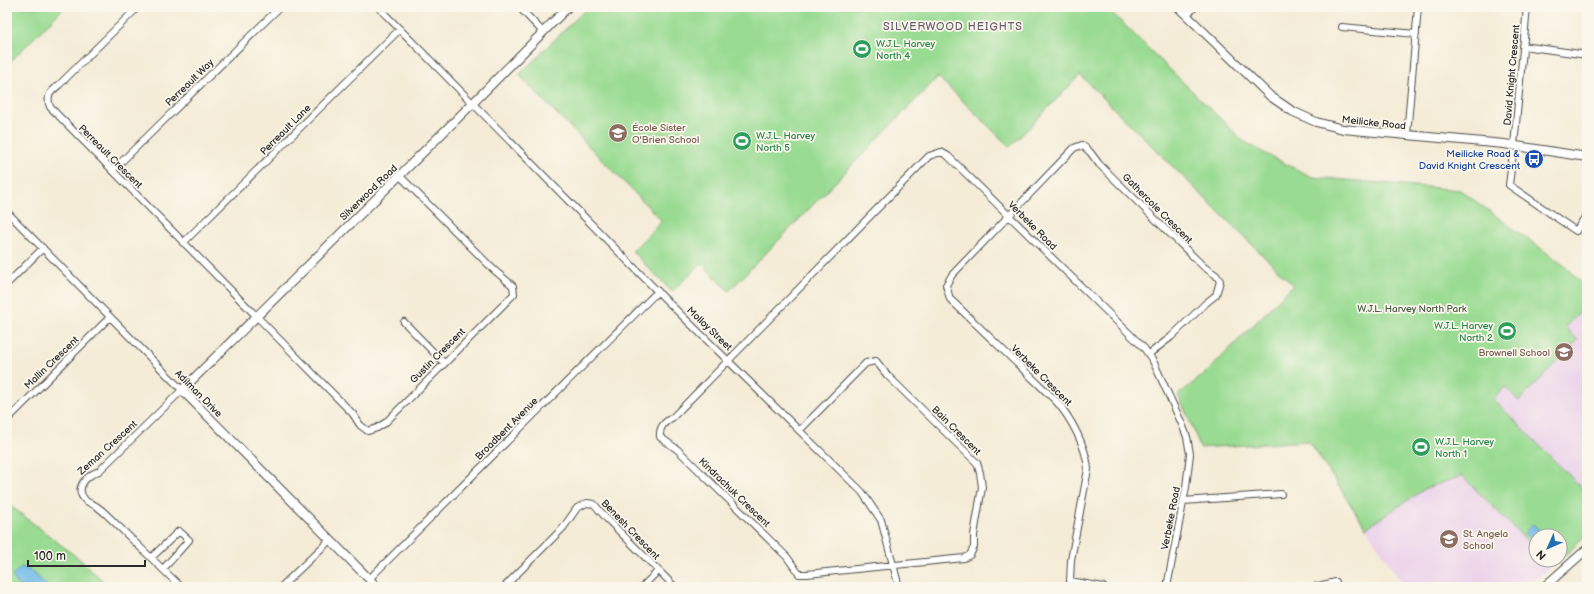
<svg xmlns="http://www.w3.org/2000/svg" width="1594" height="594" font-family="'Balsamiq Sans',sans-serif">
<rect width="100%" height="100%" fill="#fbf7ec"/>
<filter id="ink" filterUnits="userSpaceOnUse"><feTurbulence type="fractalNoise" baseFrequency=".025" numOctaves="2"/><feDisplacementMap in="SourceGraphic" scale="8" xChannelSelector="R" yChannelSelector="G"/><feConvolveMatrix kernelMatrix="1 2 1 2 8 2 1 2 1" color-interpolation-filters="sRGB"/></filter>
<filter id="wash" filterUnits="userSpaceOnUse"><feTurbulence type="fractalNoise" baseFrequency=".012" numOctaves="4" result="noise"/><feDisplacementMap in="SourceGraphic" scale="16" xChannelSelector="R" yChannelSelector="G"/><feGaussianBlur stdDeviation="0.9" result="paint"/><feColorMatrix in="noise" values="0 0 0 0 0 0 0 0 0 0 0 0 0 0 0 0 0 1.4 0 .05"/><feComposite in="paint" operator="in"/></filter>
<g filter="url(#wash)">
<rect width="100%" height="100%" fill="#f4ecd7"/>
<!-- built -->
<path fill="#ebd1eb" d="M1587,305V493L1493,399Z
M1454,469L1536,550V560H1546L1552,566L1525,587H1404L1366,528Z"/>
<!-- green -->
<path fill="#99db92" stroke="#62835e" d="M16,7H65L7,65V16Z
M588,7H1106L1242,140L1264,153L1312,177L1460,190L1565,266L1587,289V305L1565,327L1578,340L1519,401L1505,387L1493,399L1587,493V535L1560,560V536H1536V550L1462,476L1426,488L1366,528L1309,441L1200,448L1193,428L1178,395L1207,372L1293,285L1080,75L1010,147L938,77L729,291L701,263L672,292L632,251L662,221L519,75Z
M7,503L83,562L109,587H7Z"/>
<!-- water -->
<path fill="#73bceb" stroke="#4f748b" d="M1533,524L1545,536H1536V543L1524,533Z
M21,567C31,569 41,580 48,587H20L12,576Z"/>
</g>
<g filter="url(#ink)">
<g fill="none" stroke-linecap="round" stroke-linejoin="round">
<defs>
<path id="minor" d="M138,7L59,85C50,92 46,96 50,107L353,414L360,425L368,431L377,428L385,423L514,294L513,286L494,270L399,175
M378,7L664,298L862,492L881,520L899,587
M519,7L543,32
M1187,15L1195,7
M1342,27L1416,34
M1523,46L1587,55
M1407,135L1418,7
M1514,145L1527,7
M1513,153L1509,185L1576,231L1587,214
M112,171L280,7
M7,212L182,390L99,471C88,475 73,487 85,500C88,503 93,504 96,506C101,509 105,513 109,517L181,587
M183,243L400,29
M7,284L43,248
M404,322L444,363
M7,420L110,317
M800,430L866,363L876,361L887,375L977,463L980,473L982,487L974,535V547L970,555L964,558L807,574H799L787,557L678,450L660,437C659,426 665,422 673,417L929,156L941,152L948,156L1144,348L1153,361L1182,424L1187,437L1190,454L1186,487L1167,587
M1183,501L1281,494
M151,558L179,531L189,540L163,569
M369,579L658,291
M281,587L330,540
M504,587L563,528L577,508L587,503L594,504L607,519L675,587
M642,587L658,571
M1103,587L1070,581L1071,560L1088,469C1086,446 1071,418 1056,401L950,299L946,285L952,275L1074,148L1082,145L1090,152L1099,164L1204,267L1216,275L1220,281L1216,295L1206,303L1171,337L1149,354
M1314,587L1336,582"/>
<path id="tertiary" d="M1178,7L1270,96L1292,111L1316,122L1343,129L1504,144L1587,157
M377,587L182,390L472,104L568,7
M1544,587L1587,549"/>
</defs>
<!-- minor casing -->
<use href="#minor" stroke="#494845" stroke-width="8"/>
<!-- tertiary casing -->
<use href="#tertiary" stroke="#494845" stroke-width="10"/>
<!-- minor -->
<use href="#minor" stroke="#fff" stroke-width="6"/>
<!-- tertiary -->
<use href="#tertiary" stroke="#fff" stroke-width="8"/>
</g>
</g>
<!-- icons -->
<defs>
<symbol id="stadium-disc" viewBox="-11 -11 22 22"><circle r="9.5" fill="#2e9e5b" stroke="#fbf7ec"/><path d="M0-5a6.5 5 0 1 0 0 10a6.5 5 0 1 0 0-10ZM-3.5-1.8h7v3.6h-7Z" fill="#fff"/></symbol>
<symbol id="school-disc" viewBox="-11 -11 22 22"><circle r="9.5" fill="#8d6e63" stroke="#fbf7ec"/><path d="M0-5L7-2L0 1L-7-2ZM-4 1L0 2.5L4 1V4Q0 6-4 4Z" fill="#fff"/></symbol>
<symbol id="bus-disc" viewBox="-11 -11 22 22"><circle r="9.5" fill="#1a4fb4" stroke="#fbf7ec"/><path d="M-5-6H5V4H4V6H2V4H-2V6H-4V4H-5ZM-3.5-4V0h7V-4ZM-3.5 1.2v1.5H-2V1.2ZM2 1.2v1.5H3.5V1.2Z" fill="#fff"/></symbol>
</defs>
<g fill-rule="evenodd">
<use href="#stadium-disc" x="851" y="38" width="22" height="22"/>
<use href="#school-disc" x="607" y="122" width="22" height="22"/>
<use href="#stadium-disc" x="731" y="130" width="22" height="22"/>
<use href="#bus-disc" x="1523" y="148" width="22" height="22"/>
<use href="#stadium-disc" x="1496" y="320" width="22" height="22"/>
<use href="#school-disc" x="1553" y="341" width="22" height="22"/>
<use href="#stadium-disc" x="1410" y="436" width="22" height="22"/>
<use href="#school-disc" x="1438" y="528" width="22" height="22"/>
</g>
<g text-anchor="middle" stroke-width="3.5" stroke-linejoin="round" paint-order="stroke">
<!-- leisure labels -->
<g font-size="10" fill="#27864d" stroke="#fbf7ec" text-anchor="start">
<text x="876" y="47">W.J.L. Harvey<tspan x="876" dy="12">North 4</tspan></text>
<text x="756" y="139">W.J.L. Harvey<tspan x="756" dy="12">North 5</tspan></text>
<text x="1493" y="329" text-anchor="end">W.J.L. Harvey<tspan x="1493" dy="12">North 2</tspan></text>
<text x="1435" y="445">W.J.L. Harvey<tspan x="1435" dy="12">North 1</tspan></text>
</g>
<!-- street labels -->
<g font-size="10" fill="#2b2b2b" stroke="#fbf7ec">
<text transform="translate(1511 75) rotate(-85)" y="4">David Knight Crescent</text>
<text transform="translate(189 82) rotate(-44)" y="4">Perreault Way</text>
<text transform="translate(1374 122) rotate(6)" y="4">Meilicke Road</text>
<text transform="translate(285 129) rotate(-45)" y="4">Perreault Lane</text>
<text transform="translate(111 156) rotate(45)" y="4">Perreault Crescent</text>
<text transform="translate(368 192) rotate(-44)" y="4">Silverwood Road</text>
<text transform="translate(1158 208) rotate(45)" y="4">Gathercole Crescent</text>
<text transform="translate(1033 225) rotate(45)" y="4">Verbeke Road</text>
<text transform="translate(710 328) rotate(44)" y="4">Molloy Street</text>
<text transform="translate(437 355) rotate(-45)" y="4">Gustin Crescent</text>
<text transform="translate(51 362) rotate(-44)" y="4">Mallin Crescent</text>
<text transform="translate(1042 375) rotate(45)" y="4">Verbeke Crescent</text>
<text transform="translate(199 393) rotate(45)" y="4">Adilman Drive</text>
<text transform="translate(506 428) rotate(-45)" y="4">Broadbent Avenue</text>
<text transform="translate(957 430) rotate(45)" y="4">Bain Crescent</text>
<text transform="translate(107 447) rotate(-42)" y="4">Zeman Crescent</text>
<text transform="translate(735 492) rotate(44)" y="4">Kindrachuk Crescent</text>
<text transform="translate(1170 518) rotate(-79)" y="4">Verbeke Road</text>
<text transform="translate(631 529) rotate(46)" y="4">Benesh Crescent</text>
</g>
<!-- education labels -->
<g font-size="10" fill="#785e54" stroke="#fbf7ec" text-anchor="start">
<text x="632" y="131">École Sister<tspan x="632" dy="12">O'Brien School</tspan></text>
<text x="1550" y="356" text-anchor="end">Brownell School</text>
<text x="1463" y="537">St. Angela<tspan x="1463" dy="12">School</tspan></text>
</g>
<!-- transit labels -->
<g font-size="10" fill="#164399" stroke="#fbf7ec" text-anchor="end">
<text x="1520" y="157">Meilicke Road &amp;<tspan x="1520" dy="12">David Knight Crescent</tspan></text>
</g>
<!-- park labels -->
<g font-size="10" fill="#465745" stroke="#fbf7ec">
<text x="1412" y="312">W.J.L. Harvey North Park</text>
</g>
<!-- neighbourhood labels -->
<g font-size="11" letter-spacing="1" fill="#665b6d" stroke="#fbf7ec">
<text x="953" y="30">SILVERWOOD HEIGHTS</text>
</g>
</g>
<!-- margin -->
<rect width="1594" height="594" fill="none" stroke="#fbf7ec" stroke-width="24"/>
<!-- north arrow -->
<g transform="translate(1548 548) rotate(225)"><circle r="19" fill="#fbf7ec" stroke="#a8a59f"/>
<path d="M0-3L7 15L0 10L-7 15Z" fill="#1f6fb2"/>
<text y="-6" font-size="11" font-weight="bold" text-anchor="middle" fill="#2b2b2b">N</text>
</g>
<!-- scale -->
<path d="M28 560v6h117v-6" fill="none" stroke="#2b2b2b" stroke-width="2"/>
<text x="34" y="560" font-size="12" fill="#2b2b2b" stroke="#fbf7ec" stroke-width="3" paint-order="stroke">100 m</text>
</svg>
